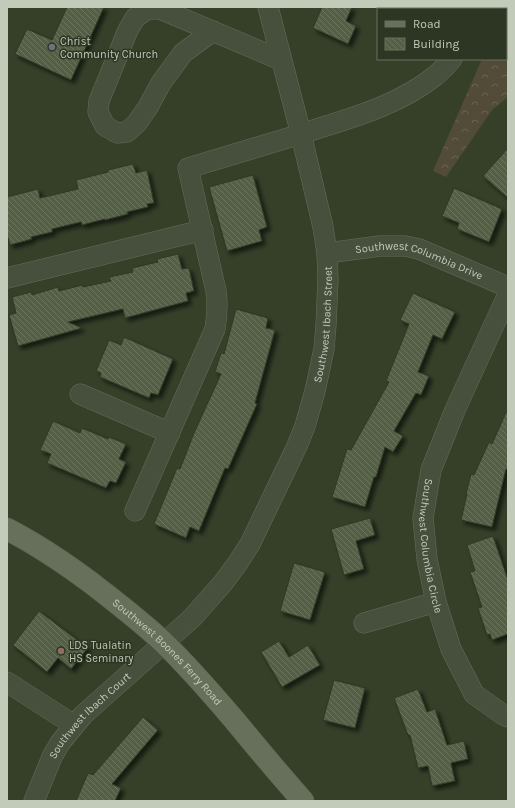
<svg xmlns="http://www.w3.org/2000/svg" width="515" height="808" font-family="Karla,sans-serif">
<defs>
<pattern id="forest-crowns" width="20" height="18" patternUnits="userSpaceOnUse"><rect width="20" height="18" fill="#514b38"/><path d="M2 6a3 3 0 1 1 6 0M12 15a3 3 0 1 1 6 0" fill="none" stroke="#686453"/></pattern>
<pattern id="building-back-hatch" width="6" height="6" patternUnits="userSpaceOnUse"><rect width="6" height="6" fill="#545f45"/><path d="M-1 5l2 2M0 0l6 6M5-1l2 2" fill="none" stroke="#6b755e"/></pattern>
<filter id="shadow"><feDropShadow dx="3.5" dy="3.5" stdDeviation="2" flood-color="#0009"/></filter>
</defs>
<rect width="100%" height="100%" fill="#364029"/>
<!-- forest -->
<path fill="url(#forest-crowns)" d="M508,16V97L492,110L446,177L433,171L482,59H506V20Z"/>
<!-- building -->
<path fill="url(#building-back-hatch)" stroke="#2e3824" filter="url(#shadow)" d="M67,7H104L71,80L15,54L27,29L52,40Z
M322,7H352L346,21L356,26L348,44L313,28Z
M508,148V198L483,176Z
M133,164L136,173L147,170L154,203L147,204L148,207L127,212L128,214L105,220V219L82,225L81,222L52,229V232L31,237L32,239L10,245L7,234V197L38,189L40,198L78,189L76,180L108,172V170Z
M253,175L267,227L259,230L262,241L227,251L209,187Z
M454,188L502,209L489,242L457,229L459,223L442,216Z
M178,254L182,269L189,268L194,291L186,293L188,301L125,318L123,309L68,322L82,328L18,346L9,315L16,313L12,297L31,292L32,295L58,287L59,291L82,285L83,287L111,281L109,277L133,272L132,268L158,262L157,259Z
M413,293L455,312L442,339L433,335L418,372L429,376L421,395L416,393L394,431L403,436L393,452L385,447L376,477H374L365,507L332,497L347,449L351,450L389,382L386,381L409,324L400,320Z
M236,309L268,318L266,328L275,330L255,403L257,404L228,469L225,468L199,531L190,527L186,538L154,524L177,468L180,469L194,433L221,374L215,372L221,353L224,354Z
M124,337L173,359L158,395L151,393L149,398L100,377L101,373L96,371L109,340L121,345Z
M508,408V470L506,469L492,527L461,520L467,494H466L471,474L474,475L489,442L492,444Z
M53,421L80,433L82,428L108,439L109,437L126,444L119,459L126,462L116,483L110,481L106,488L47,463L51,454L40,450Z
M370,518L375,535L356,541L364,569L344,575L331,529Z
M493,536L508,580V634L492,640L490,634L487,635L478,608L482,607L470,572L475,571L467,545Z
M294,563L325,572L310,620L280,611Z
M39,611L88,648L71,669L58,658L47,672L13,645Z
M279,641L289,657L308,645L320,665L282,687L261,652Z
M334,680L365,688L355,728L323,720Z
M418,689L427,712L435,709L447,745L464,741L468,759L451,763L455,781L432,786L428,766L418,768L410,735H408L394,698Z
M143,717L158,730L112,784L121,788L115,801H76L88,773L93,775Z"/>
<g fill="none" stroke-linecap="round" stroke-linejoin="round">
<defs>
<g id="minor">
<path d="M486,9L487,7"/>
<path d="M213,31L183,53L161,83L148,107L137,123L127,132L117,133L105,126L98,112L99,101L128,30L135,18L147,9H160L281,60"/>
<path id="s1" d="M327,253L380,246H405L419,249L508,287"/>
<path d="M7,278L203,230"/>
<path id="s2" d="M508,294L455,410L431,470L423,518L427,559L436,602L451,649L474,694L502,714L508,717"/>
<path d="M80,394L170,433"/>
<path d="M135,511L215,329C217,316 218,304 216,291L188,168L301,134L268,7"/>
<path d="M364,623L436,602"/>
<path d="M7,682L74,725"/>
<path id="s3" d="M34,801L52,757L60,743L83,715L192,618L223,583L237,564L250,544L297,446L305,426L315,391L324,349L326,325L328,279L327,253L323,227L301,134C347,119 396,107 435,76C441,71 447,65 452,59"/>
</g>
<g id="major">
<path id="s4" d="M7,529C38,545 66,564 94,585C118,604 142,622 164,643C190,668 213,695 236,722C258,749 280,775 303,801"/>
</g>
</defs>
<!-- minor casing -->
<use href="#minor" stroke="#656e5b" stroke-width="21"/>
<!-- major casing -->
<use href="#major" stroke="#535d4a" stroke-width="23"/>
<!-- minor -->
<use href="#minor" stroke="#47503d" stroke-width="20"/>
<!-- major -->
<use href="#major" stroke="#67705b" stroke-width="22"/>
</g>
<!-- markers -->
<circle fill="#6b7280" stroke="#2c3622" stroke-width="1.5" cx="52" cy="47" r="4"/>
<circle fill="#8d6e63" stroke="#2c3622" stroke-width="1.5" cx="61" cy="651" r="4"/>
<g text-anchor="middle" stroke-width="3" stroke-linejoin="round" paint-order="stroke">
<!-- poi labels -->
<g font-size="11" fill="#c2caba" stroke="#2c3622" text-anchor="start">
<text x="60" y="45">Christ<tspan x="60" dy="13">Community Church</tspan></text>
<text x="69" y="649">LDS Tualatin<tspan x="69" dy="13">HS Seminary</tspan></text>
</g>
<!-- street labels -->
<g font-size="11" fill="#c2caba" stroke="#2c3622">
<text dy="4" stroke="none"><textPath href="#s1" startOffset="95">Southwest Columbia Drive</textPath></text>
<text dy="4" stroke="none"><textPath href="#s3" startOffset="574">Southwest Ibach Street</textPath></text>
<text dy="4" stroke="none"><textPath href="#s2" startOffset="269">Southwest Columbia Circle</textPath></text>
<text dy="4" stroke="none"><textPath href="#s4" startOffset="203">Southwest Boones Ferry Road</textPath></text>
<text dy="4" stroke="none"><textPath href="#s3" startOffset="104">Southwest Ibach Court</textPath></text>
</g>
</g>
<!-- border -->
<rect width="515" height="808" fill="none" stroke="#c2caba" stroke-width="16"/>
<!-- legend -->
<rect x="377" y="8" width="130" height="52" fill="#2c3622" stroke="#68715f"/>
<rect x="385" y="21" width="20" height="6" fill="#67705b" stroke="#68715f"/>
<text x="413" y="28" font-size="12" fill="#c2caba">Road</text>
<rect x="385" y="38" width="20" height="12" fill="url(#building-back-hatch)" stroke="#68715f"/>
<text x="413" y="48" font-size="12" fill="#c2caba">Building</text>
</svg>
